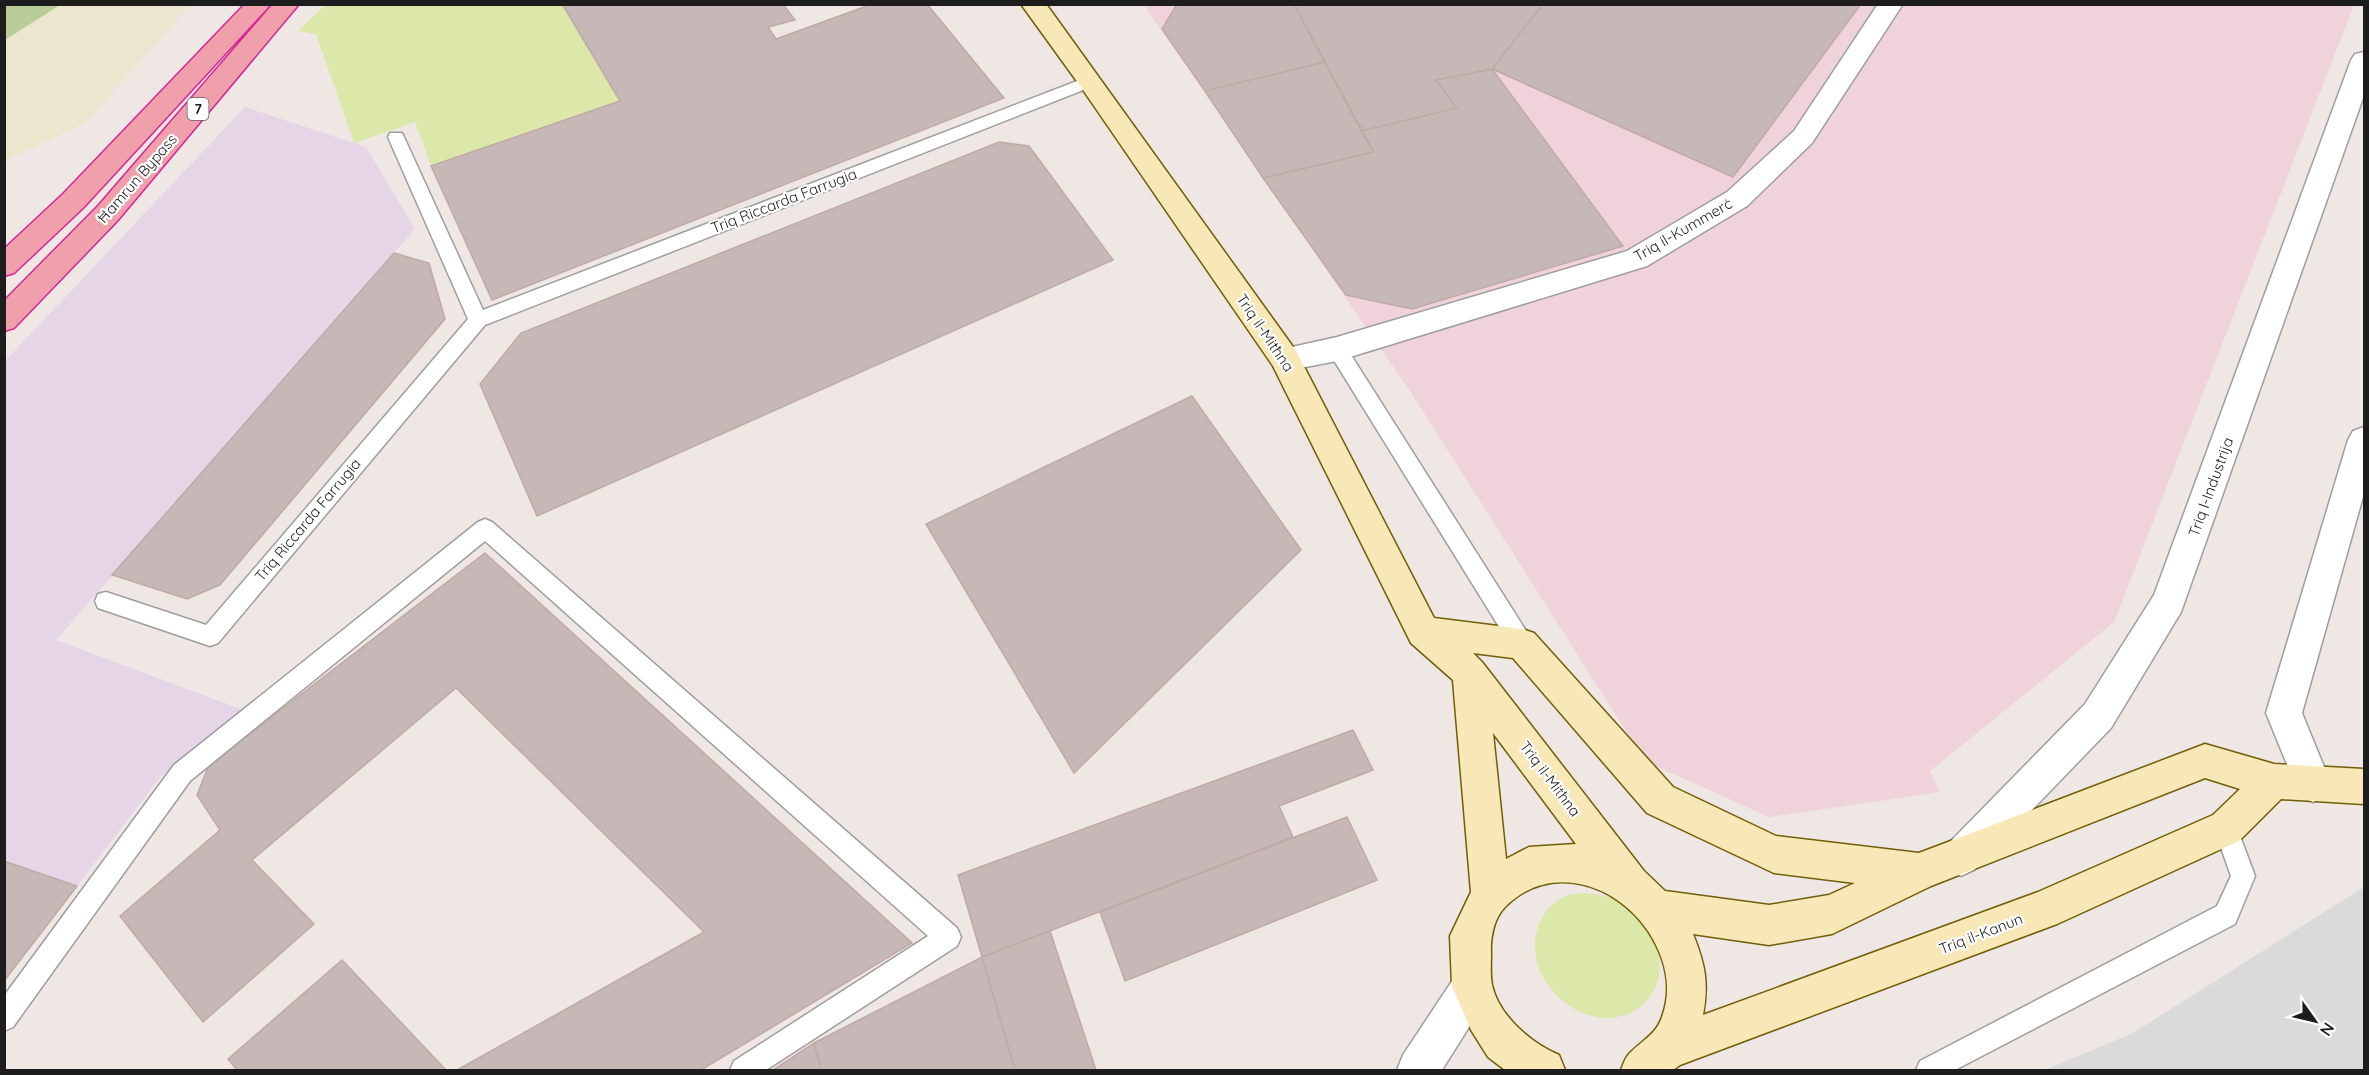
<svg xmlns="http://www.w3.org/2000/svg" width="2369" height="1075" font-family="Quicksand,sans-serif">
<rect width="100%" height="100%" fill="#eee7e3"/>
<!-- residential -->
<path fill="#dbdada" d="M2364,887V1070H2045L2133,1033Z"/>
<!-- commercial -->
<path fill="#efd2da" d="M1144,5H2354L2114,622L1930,771L1940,792L1769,817L1645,761L1412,394Z"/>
<!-- industrial -->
<path fill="#e5d5e7" d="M245,107L366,147L415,229L56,640L251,713L161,776L5,981V361Z"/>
<!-- farmland -->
<path fill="#ede6ce" d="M5,5H190L86,122L5,161Z"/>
<!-- grass -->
<path fill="#dbe8a9" d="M325,5H562L620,101L431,166L415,122L354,143L316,34L298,31Z
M1584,893C1598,894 1610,896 1623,903C1653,921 1673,968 1649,998C1640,1010 1625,1017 1610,1018C1559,1019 1514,959 1545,913C1550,906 1558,899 1566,896C1571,894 1578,894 1584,893Z"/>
<!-- forest -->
<path fill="#b8cd98" d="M5,4H60V5L5,40Z"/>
<!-- building -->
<path fill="#c6b8b7" stroke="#c0a9a6" stroke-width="1.5" d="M562,4H783L795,20L768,27L776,39L872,4H927L1004,98L492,300L431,166L620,101Z
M1177,4H1294L1325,62L1205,91L1162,29Z
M1294,4H1543L1492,69L1436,80L1457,108L1361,131Z
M1543,4H1861L1733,177L1492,69Z
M1325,62L1374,152L1263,178L1205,91Z
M1492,69L1623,246L1412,309L1346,295L1263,178L1374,152L1361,131L1457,108L1436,80Z
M999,142L1029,146L1113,260L537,516L480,384L521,333Z
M394,253L429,263L445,319L220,585L187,599L112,575Z
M1192,396L1301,550L1074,773L926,524Z
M485,553L912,943L701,1070H457L704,932L456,688L252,860L314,924L203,1022L120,916L220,830L197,795L209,765Z
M1353,730L1373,770L1279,806L1293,837L982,957L958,875Z
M1347,817L1377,880L1125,981L1100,912Z
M4,861L77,886L4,981Z
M1050,931L1096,1070H1015L982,957Z
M982,957L1015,1070H821L814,1043Z
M342,960L446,1070H237L228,1059Z
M814,1043L821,1070H773Z"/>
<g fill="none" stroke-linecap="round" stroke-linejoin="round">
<defs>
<path id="service" d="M1090,76L1096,77L1098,81L1096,85L485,325L218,643L210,646L98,608L95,601L98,594L106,592L206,625L468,319L388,137L390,133H402L404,137L483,310Z
M1337,342L1344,344L1530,637L1533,644L1530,651L1522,654L1514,651L1330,354L1327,349L1330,344Z
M485,519L492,522L957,928L961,937L957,946L766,1070H730L734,1061L928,936L485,541L190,781L13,1027L4,1031V996L174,765L478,522Z
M2226,816L2234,820L2255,876L2235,924L1955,1070H1916L1920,1061L2217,906L2231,876L2214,828L2218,820Z"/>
<path id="minor" d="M1878,4H1903L1812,143L1747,206L1647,266L1337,361L1285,371L1274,367L1270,359L1274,351L1337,337L1627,251L1727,192L1794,131Z
M2364,52V95L2181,612L2111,728L1974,870L1961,876L1948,870L1942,857L1948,844L2085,704L2154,595L2351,60L2355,54Z
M2364,427V493L2302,713L2331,784L2326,796L2313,802L2300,796L2266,713L2348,440L2353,431Z"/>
<path id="tertiary" d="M1472,966L1486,972L1492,986L1486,1000L1442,1070H1397L1403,1055L1458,972Z"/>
<path id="secondary" d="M1021,4H1046L1296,351L1434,618L1522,629L1534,633L1673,787L1776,836L1919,853L2205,744L2274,764L2364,769V804L2281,799L2239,841L2057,924L1680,1065L1673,1070H1621C1623,1065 1625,1058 1629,1054C1641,1041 1656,1035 1662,1017C1673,987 1665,957 1648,931C1616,883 1549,862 1505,907C1494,918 1490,938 1491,953C1491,963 1490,975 1492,985C1499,1016 1531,1043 1559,1055L1565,1070H1505L1488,1057L1471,1030L1452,986L1450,936L1471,892L1453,680L1411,643L1273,366L1081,87ZM1473,653L1513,658L1647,813L1774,873L1855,883L1829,895L1769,905L1665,891L1644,871L1482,662ZM1493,733L1576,844L1529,847L1506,859ZM2205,778L2240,789L2213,815L2038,892L1703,1015C1709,983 1705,964 1693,934L1769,945L1832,934L1931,886Z"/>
<path id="trunk" d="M245,4H271L83,208L14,273L4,276V249L63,194Z
M273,4H299L118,220L14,328L4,331V301L98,206Z"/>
</defs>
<!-- service casing -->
<use href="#service" stroke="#9e9e9e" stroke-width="3"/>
<!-- minor casing -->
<use href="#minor" stroke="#9e9e9e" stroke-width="3"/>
<!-- tertiary casing -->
<use href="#tertiary" stroke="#9e9e9e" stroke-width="3"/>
<!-- secondary casing -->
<use href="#secondary" stroke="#725e06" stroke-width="3"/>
<!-- trunk casing -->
<use href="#trunk" stroke="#d62697" stroke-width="3"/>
<!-- service -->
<use href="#service" fill="#fff" fill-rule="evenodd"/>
<!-- minor -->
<use href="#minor" fill="#fff" fill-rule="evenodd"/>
<!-- tertiary -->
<use href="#tertiary" fill="#fff" fill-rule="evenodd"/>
<!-- secondary -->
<use href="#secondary" fill="#f8e8b7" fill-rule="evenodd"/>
<!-- trunk -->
<use href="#trunk" fill="#f0a0aa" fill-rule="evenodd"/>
</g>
<g text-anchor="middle" stroke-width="4.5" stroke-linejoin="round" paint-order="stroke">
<!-- shield labels -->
<rect fill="#fff" stroke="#616161" stroke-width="1.5" x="187.5" y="98" width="21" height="22" rx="4.5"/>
<g font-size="14" font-weight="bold" fill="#1d1d1d">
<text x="198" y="114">7</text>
</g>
<!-- street labels -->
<g font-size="15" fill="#1d1d1d" stroke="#fff">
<text transform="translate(137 179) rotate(-49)" y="5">Ħamrun Bypass</text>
<text transform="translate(784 201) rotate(-21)" y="5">Triq Riccarda Farrugia</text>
<text transform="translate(1683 230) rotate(-30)" y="5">Triq il-Kummerċ</text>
<text transform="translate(1265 333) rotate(56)" y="5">Triq il-Mitħna</text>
<text transform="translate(2211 487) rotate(-70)" y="5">Triq l-Industrija</text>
<text transform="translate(308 520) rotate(-50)" y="5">Triq Riccarda Farrugia</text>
<text transform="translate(1550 779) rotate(53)" y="5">Triq il-Mitħna</text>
<text transform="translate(1981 934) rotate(-21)" y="5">Triq il-Kanun</text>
</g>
</g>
<!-- border -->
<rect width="2369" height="1075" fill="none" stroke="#1d1d1d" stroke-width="12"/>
<!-- north arrow -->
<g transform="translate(2315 1021) rotate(124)" stroke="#ffffff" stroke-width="4.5" paint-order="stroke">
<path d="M0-4.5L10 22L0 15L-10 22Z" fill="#1d1d1d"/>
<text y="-9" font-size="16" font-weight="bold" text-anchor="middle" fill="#1d1d1d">N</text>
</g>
</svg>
